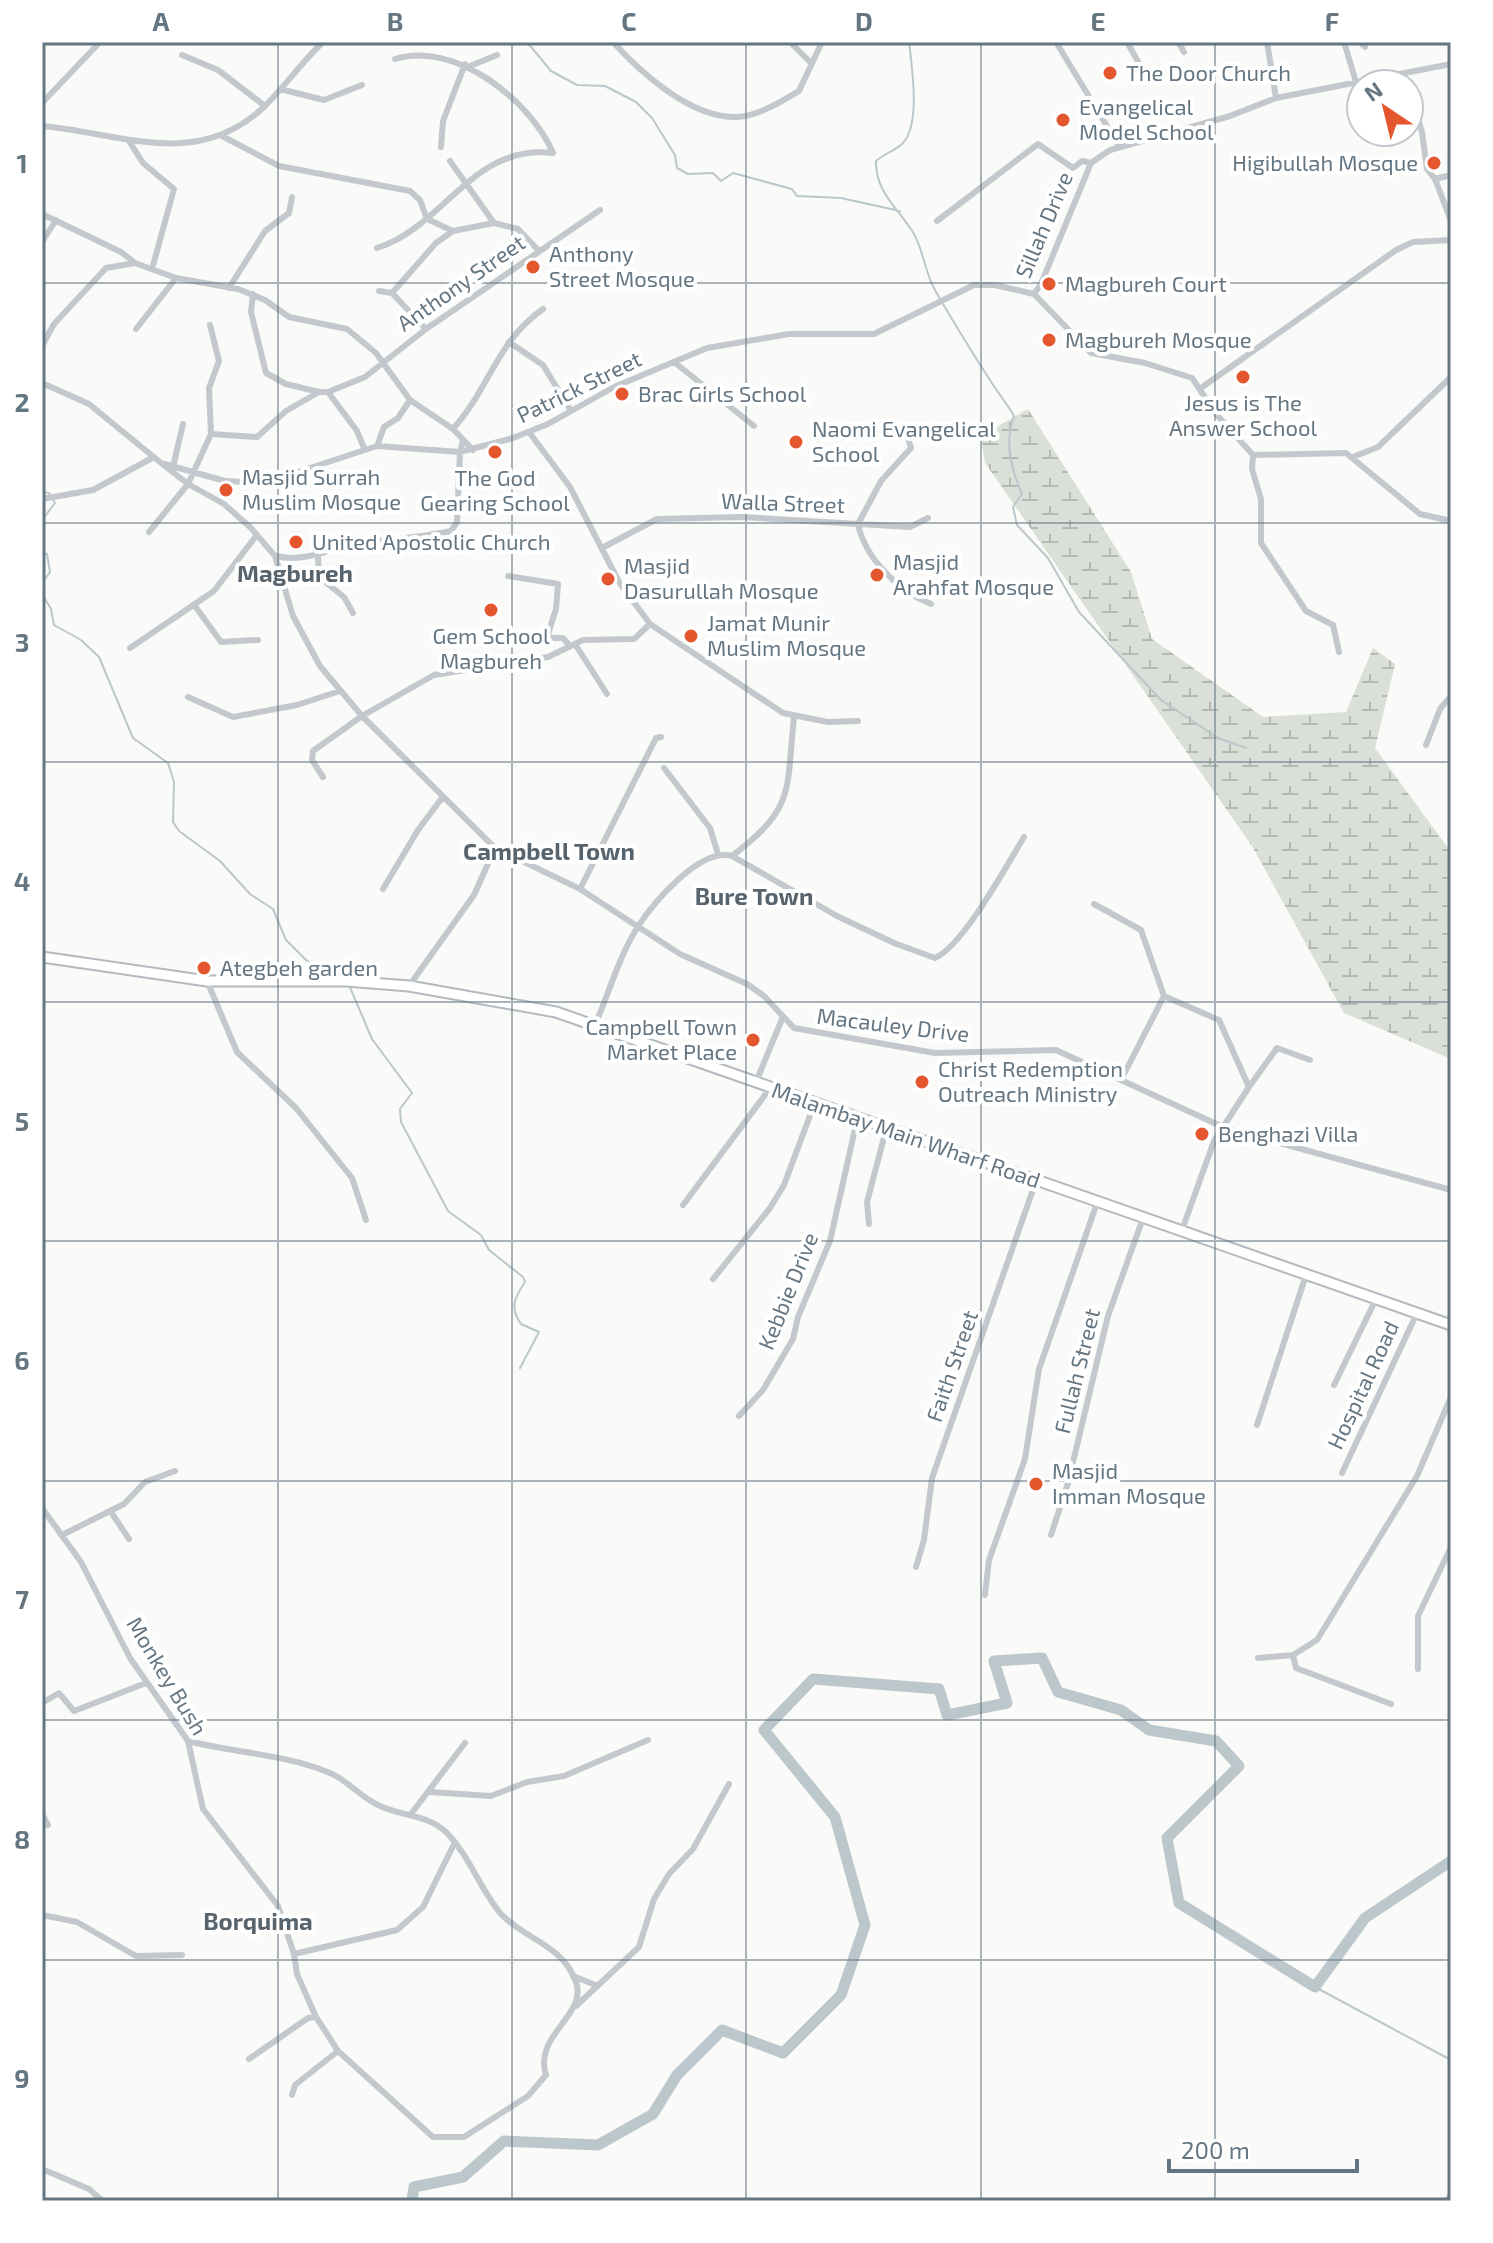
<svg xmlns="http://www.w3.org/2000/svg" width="1493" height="2243" font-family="'Exo 2',sans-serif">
<defs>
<pattern id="wetland-marsh" width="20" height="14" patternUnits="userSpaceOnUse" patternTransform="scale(2)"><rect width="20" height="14" fill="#dadfd7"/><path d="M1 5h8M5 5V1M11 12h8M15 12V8" fill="none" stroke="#b4b9b4"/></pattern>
</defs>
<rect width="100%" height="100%" fill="#fafaf8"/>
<!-- wetland -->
<path fill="url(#wetland-marsh)" d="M1028,409L1131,572L1152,639L1263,717L1346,712L1373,648L1395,664L1375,748L1451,852V1059L1344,1013L1252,846L985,463L981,436Z"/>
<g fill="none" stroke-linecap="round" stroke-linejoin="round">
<!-- stream -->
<path stroke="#bbc7cb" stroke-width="2" d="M527,42L551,71L577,85L605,86L636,102L652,118L675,155L677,168L688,174L713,173L721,181L733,173L792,189L797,196L841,198L900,211
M909,42C912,68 921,126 902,144C894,151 884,154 876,161C875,192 899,209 914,234C924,252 925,274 936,292C953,321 971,351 990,380C997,392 1007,403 1014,416C1004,443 1011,468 1022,494L1013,507L1017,525L1048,558L1079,612L1161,700L1218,738L1246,748
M42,492L49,493L55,503L42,520
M42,552L47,554L50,572L42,583
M42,594L51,609L54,625L81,640L99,657L133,738L168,763L174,782L173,822L179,831L220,861L250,894L273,909L286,940L306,960L327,973L344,976
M349,985L372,1039L412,1093L400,1109L401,1122L448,1211L481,1235L489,1250L523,1277L525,1282C515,1297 509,1307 521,1324L539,1332L520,1368
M1315,1987L1451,2060"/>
<!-- river -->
<path stroke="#bbc7cb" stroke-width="11" d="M412,2201L414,2187L463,2177L504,2141L598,2145L653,2114L677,2075L722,2030L783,2053L841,1995L865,1925L835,1817L764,1730L813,1679L939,1689L947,1715L1007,1703L994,1661L1042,1658L1058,1692L1121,1710L1149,1730L1216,1741L1239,1766L1167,1838L1179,1903L1315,1987L1365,1918L1451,1861"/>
<defs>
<path id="secondary" d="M42,957L207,981H346L409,986L556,1012L1451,1325"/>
</defs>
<!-- secondary casing -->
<use href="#secondary" stroke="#b3babf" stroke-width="13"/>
<!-- street -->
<path stroke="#c3c8cc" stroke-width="6" d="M613,42C641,73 691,118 736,117C757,117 782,101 799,91L822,42
M790,42L811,63
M1024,42H1036
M1056,42L1119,146
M1127,42L1145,74
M1178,42L1184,52
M1267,42L1276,98
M1344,42L1356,82
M1360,42L1365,47
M182,55L218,70L265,106
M470,66L497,55
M280,89L324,100L362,85
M1409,89L1422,132L1427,169L1435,179L1451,221
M42,103L100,42
M42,126C122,133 197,171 265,106C285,86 302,62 323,42
M222,136L279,166L410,191L420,200L427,219L453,231L494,223
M129,141L143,163L174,189L152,269
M441,147L443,121L465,64
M450,161L494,223L518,229L538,250
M1435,179L1451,175
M42,214L121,252L135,263
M937,221L1038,144L1073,168L1082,161L1091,163
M42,242L56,220
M377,248C444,227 473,143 553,153C531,101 455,40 395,59
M229,288L265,231L289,213L292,197
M379,291L392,293L436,243L453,231
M392,293L426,329
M253,294L251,312L266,373L286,384L319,392H328L365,377L426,329L600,210
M1034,294L1041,284L1091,163L1110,150L1230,116L1276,98L1451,64
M1034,294L1091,353L1145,363L1192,378L1217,415L1253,455L1346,453L1420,514L1451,521
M136,329L176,278
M509,342L543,365L571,411
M42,346L54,324L106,268L135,263L176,278L238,289L265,300L289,317L347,329L376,353L410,400L453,429L473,450
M674,362L754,426
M42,383L89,404L161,463L225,481L264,483L377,446L460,452L457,522L451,531C419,538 388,539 356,544C327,549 306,563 275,556
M1201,388L1396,250L1413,242L1451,240
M328,392L357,431L364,448
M904,425L911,448L881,481L858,524L910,527L928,518
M453,429C490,388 496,342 543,309
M529,432L570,487L619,582L650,624L783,713L828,722L858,721
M211,434L257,437L286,411L319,392
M463,440L460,452L513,438L548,424L614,387L707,348L789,334H874L974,285H995L1034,294
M377,446L384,427L398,418L410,400
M1253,455L1252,469L1261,499V543L1306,611L1333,625L1339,652
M1353,457L1378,447L1451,377
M161,463L188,484L224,504L251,528L275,556L293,616L320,666L362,716L495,848L580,889L680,954L747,984L764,996L794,1028L935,1053L1056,1050L1225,1128L1451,1190
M173,467L183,424
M42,499L93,490L154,457
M149,532L188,484L211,434L209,388L219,361L210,325
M602,548L657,519L742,517L858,524C865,558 899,592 931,604
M318,556L319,577L344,597L353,613
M508,576L558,584L556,609L548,634L551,638H563L570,646
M195,606L221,642L258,640
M575,644L607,694
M130,648L214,591L256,536
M188,697L233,717L297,705L340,691
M1426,745L1440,709L1451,696
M664,768L710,828L718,854
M323,777L312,760L313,751L362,716L434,675L548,657L583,640L634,639L650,624
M732,856C796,807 786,792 794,717
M383,889L418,830L442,798
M580,889L656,738L661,737
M1094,904L1141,930L1164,996L1219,1020L1249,1087L1214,1141L1182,1230
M207,981L237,1052L296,1108L352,1178L366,1220
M409,986L474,895L495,848
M595,1025C609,993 619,957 637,928C653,903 700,847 732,856L837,916L894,943L935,958C963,946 1007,865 1024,837
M1121,1080L1164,996
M756,1082L782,1019
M1249,1087L1277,1048L1310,1060
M683,1205L771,1087
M869,1224L867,1202L886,1130
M713,1279L770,1208L784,1185L814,1105
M1334,1385L1376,1299
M739,1416L763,1390L793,1339L798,1317L830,1241L857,1120
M1257,1425L1306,1275
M1342,1473L1417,1313
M42,1508L81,1562L130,1658L188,1741L203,1809L278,1906L294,1954L297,1974L316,2017L338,2051L433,2137H464L528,2096L546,2075C533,2035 588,2015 576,1982C562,1944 524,1939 501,1914C480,1889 470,1857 447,1833C427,1814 404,1817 380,1806C361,1798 349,1781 330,1773C285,1754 235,1753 188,1741
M111,1512L129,1539
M62,1535L124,1504L145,1482L175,1471
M1051,1535L1068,1483L1108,1316L1143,1218
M916,1567L924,1540L932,1478L1036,1181
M985,1595L989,1560L1025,1459L1039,1369L1097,1203
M1293,1655L1296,1668L1391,1704
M1258,1658L1293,1655L1317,1640L1417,1476L1451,1397
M1418,1669V1616L1451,1547
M42,1703L59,1693L74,1711L146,1683
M430,1792L491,1796L527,1782L564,1776L648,1740
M42,1814L48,1825
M411,1814L465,1743
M42,1915L77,1922L136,1956L182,1955
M294,1954L397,1930L423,1907L455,1842
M573,1976L598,1986
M576,2006L639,1947L654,1899L669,1874L693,1849L729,1784
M249,2059L308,2018L316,2017
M292,2095L295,2085L338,2051
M42,2169L89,2189L103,2201
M1447,2201L1451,2194"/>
<!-- secondary -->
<use href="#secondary" stroke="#fff" stroke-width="9"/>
</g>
<!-- grid -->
<path fill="none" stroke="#657683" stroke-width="2" stroke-opacity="0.55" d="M278,42V2201M512,42V2201M746,42V2201M981,42V2201M1215,42V2201M42,283H1451M42,523H1451M42,762H1451M42,1002H1451M42,1241H1451M42,1481H1451M42,1720H1451M42,1960H1451"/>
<!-- markers -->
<g fill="#e4572e" stroke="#fff" stroke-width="3">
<circle cx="1110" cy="73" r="8"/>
<circle cx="1063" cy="120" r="8"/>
<circle cx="1434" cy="163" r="8"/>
<circle cx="533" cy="267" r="8"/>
<circle cx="1049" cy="284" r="8"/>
<circle cx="1049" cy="340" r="8"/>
<circle cx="1243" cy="377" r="8"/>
<circle cx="622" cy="394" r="8"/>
<circle cx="796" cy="442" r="8"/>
<circle cx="495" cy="452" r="8"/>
<circle cx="226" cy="490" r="8"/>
<circle cx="296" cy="542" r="8"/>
<circle cx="877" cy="575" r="8"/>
<circle cx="608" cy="579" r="8"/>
<circle cx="491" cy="610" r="8"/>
<circle cx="691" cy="636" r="8"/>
<circle cx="204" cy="968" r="8"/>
<circle cx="753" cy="1040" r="8"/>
<circle cx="922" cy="1082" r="8"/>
<circle cx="1202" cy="1134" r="8"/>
<circle cx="1036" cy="1484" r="8"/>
</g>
<g text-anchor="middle" stroke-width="8" stroke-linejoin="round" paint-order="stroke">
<!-- poi labels -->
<g font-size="22" fill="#657683" stroke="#fff" text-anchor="start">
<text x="1126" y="81">The Door Church</text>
<text x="1079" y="115">Evangelical<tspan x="1079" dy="25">Model School</tspan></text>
<text x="1418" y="171" text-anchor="end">Higibullah Mosque</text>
<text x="549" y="262">Anthony<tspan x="549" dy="25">Street Mosque</tspan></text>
<text x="1065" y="292">Magbureh Court</text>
<text x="1065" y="348">Magbureh Mosque</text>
<text x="638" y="402">Brac Girls School</text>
<text x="1243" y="411" text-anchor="middle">Jesus is The<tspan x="1243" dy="25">Answer School</tspan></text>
<text x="812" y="437">Naomi Evangelical<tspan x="812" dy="25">School</tspan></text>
<text x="242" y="485">Masjid Surrah<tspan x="242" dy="25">Muslim Mosque</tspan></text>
<text x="495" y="486" text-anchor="middle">The God<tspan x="495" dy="25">Gearing School</tspan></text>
<text x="312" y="550">United Apostolic Church</text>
<text x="893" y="570">Masjid<tspan x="893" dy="25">Arahfat Mosque</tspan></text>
<text x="624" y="574">Masjid<tspan x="624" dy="25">Dasurullah Mosque</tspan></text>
<text x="707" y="631">Jamat Munir<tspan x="707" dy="25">Muslim Mosque</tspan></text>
<text x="491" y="644" text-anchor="middle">Gem School<tspan x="491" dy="25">Magbureh</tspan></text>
<text x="220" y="976">Ategbeh garden</text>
<text x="737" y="1035" text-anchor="end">Campbell Town<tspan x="737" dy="25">Market Place</tspan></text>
<text x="938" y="1077">Christ Redemption<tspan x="938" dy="25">Outreach Ministry</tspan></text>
<text x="1218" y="1142">Benghazi Villa</text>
<text x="1052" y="1479">Masjid<tspan x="1052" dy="25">Imman Mosque</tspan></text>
</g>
<!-- street labels -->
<g font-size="22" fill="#657683" stroke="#fff">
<text transform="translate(1044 225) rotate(-67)" y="8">Sillah Drive</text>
<text transform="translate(461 283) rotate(-35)" y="8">Anthony Street</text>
<text transform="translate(579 387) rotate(-26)" y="8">Patrick Street</text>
<text transform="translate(783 503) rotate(2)" y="8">Walla Street</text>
<text transform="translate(893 1025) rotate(7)" y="8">Macauley Drive</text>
<text transform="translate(906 1135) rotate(19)" y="8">Malambay Main Wharf Road</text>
<text transform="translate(788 1291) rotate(-68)" y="8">Kebbie Drive</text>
<text transform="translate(952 1366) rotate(-71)" y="8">Faith Street</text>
<text transform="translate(1077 1371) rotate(-76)" y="8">Fullah Street</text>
<text transform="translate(1363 1385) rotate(-65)" y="8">Hospital Road</text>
<text transform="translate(167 1676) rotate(59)" y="8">Monkey Bush</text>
</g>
<!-- neighbourhood labels -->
<g font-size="24" font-weight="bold" fill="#57646e" stroke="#fff">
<text x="295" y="582">Magbureh</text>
<text x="549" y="860">Campbell Town</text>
<text x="754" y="905">Bure Town</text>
<text x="258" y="1930">Borquima</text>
</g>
</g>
<!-- border -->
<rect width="1493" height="2243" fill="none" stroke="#ffffff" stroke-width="88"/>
<!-- north arrow -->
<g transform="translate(1385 108) rotate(325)"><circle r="38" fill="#ffffff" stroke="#c1c8cd" stroke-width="2"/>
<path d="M0-6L14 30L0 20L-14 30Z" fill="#e4572e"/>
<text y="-12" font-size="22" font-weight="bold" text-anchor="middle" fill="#657683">N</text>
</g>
<!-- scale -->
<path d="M1169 2159v12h188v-12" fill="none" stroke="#657683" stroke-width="4"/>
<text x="1181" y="2159" font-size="24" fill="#657683" stroke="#ffffff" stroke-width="6" paint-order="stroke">200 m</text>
<rect x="44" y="44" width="1405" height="2155" fill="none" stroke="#657683" stroke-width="3"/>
<g font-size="26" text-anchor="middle" font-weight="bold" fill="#657683">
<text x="161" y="31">A</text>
<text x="395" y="31">B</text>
<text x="629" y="31">C</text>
<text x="864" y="31">D</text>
<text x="1098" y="31">E</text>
<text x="1332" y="31">F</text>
<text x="22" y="173">1</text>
<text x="22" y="412">2</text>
<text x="22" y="652">3</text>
<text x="22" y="891">4</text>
<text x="22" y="1131">5</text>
<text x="22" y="1370">6</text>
<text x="22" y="1609">7</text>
<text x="22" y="1849">8</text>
<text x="22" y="2088">9</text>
</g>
</svg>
